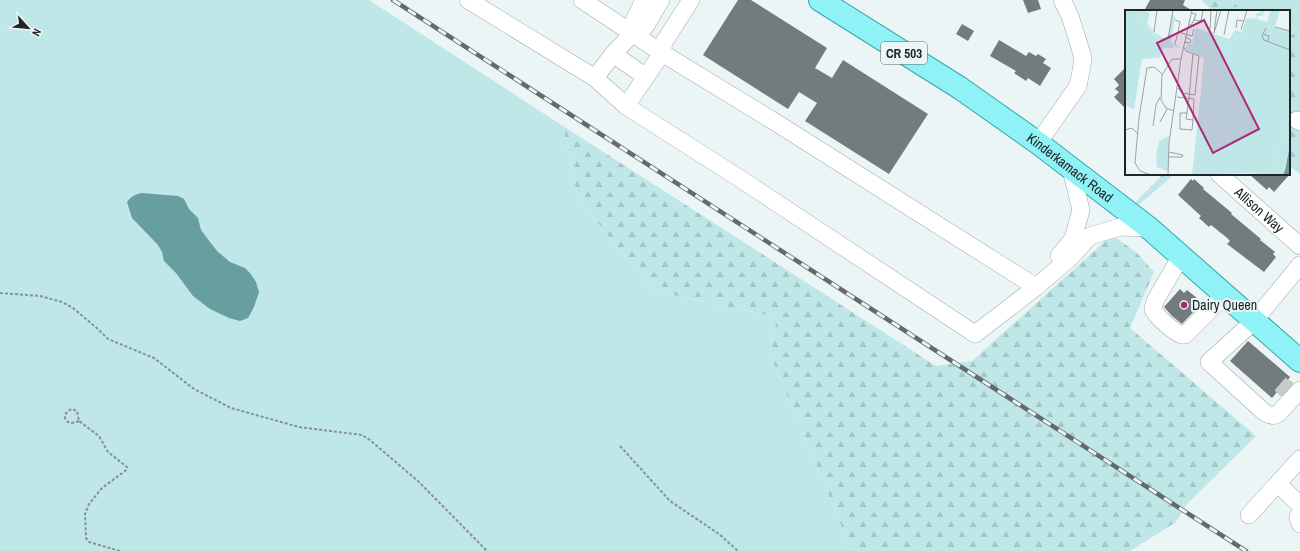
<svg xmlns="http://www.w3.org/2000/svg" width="1300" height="551" font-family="'Archivo Narrow',sans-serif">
<defs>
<pattern id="forest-firs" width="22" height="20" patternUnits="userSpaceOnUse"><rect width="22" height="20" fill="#bfe7e8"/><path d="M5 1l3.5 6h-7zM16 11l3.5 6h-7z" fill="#a4c6c7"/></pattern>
</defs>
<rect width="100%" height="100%" fill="#ebf5f5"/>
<!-- grass -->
<path fill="#bfe7e8" d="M0,0H369L563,126L578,199L654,291L777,317L770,354L852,551H0Z
M1232,0H1300V33L1289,35V11H1241Z"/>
<!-- forest -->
<path fill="url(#forest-firs)" d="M1201,0H1232L1241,11H1213Z
M1300,33V174L1289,166V35Z
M563,126L936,366L972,361L1112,235L1136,252L1154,272L1130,328L1256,436L1186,505L1176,522L1130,551H852L770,354L777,317L654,291L578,199Z
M1163,174H1175L1129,213L1127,211Z"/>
<!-- water -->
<path fill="#679fa1" d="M141,193L178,196L184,199L189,209L198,218L201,230L217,251L230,262L245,268L250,273L256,282L259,292L254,307L248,318L240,321L229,318L210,309L193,296L176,273L164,261L162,252L158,245L132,218L127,202C130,197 136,194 141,193Z"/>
<!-- building -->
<path fill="#737b7c" d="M738,0H751L827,48L815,68L832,78L843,60L928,114L889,174L805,121L817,103L799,92L788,109L703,55Z
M1023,0H1038L1041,9L1028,13Z
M1150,0H1185L1183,5L1193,11H1144Z
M962,24L974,31L968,41L956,34Z
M999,40L1026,56L1029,52L1036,56L1038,54L1046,59L1043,63L1051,68L1040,86L1028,78L1026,81L1014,73L1016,71L990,56Z
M1126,67V109L1114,97L1119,92L1115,89L1119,85L1114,79Z
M1249,174H1290L1274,192L1269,187L1267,190Z
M1191,179L1193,181L1194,179L1204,188L1203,189L1232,213L1231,214L1261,239L1260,240L1275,252L1273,254L1276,257L1264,272L1227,244L1230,241L1226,237L1211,225L1209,227L1199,218L1201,216L1178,195Z
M1180,289L1184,293L1187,290L1197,298L1194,301L1199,306L1182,324L1172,316L1164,307Z
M1248,341L1290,377L1288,380L1293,383L1281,396L1277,392L1272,398L1230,361Z"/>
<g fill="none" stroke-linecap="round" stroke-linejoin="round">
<!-- minor-tunnel -->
<path stroke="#c3cbcb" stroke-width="17" stroke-dasharray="17 8" stroke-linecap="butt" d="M1281,396L1292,383"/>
<defs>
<g id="minor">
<path d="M468,0L595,78L613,54L632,34L645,27L661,0"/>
<path d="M582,0L662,53L775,122L1036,287"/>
<path d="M691,0L664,42L662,53L626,106L739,178L975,334L1036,287L1071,257L1090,236L1120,227L1149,228"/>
<path d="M632,34L634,21L644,0"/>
<path d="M613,54L646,77"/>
<path d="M595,78L626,106"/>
<path d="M1297,120L1300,122"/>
<path d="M1038,143L1078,86L1081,71L1083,59L1081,51L1070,16L1062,0"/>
<path id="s1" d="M1219,174L1300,246"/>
<path d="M1059,256L1073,239L1081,210L1071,169"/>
<path d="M1181,256L1155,301L1153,309C1156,317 1174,332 1182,335H1185L1225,295"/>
<path d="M1300,265L1254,321L1209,362L1264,412C1270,416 1274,417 1279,413L1300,390"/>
<path d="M1278,484L1300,505"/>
<path d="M1249,515L1300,459"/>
<path d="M1300,515L1298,517L1300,524"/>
</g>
<g id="major">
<path id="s2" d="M820,0L960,88L1038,143L1149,228L1300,361"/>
</g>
</defs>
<!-- minor casing -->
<use href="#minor" stroke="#a1aaaa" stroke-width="18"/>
<!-- major casing -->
<use href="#major" stroke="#38a5a9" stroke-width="24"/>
<!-- path -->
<path stroke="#899090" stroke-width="2" stroke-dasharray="3 2" stroke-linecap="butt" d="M0,293L40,296L62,302L73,308L99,330L108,339L154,358L194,389L231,408L299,427L362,435L370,440L419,482L487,551
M79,421C64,428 60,413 72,409L77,411L79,421L99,436L108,452L127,467V469L125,471L102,488L89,504L85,514L86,538L89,542L120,551
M620,446L670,501L719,534L738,551"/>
<!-- minor -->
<use href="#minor" stroke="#fff" stroke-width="17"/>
<!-- major -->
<use href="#major" stroke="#8ff2f6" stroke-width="22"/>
<defs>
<path id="rail" d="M393,0L1246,551"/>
</defs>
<!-- rail casing -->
<use href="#rail" stroke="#646a6a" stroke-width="4.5"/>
<!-- rail -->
<use href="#rail" stroke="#ebf5f5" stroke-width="3" stroke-dasharray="9" stroke-linecap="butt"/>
</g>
<!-- markers -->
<circle fill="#aa2a77" stroke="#ebf5f5" stroke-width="1.5" cx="1184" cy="305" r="4"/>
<g text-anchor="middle" stroke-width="4" stroke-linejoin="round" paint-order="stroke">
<!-- shield labels -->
<rect fill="#ebf5f5" stroke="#5e6363" stroke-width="1" x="881" y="42" width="46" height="22" rx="3"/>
<g font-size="13" font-weight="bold" fill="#212525">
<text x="904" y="58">CR 503</text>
</g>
<!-- street labels -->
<g font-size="14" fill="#212525" stroke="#ebf5f5">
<text dy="5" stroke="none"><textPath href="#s2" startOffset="301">Kinderkamack Road</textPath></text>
<text dy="5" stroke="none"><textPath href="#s1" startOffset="54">Allison Way</textPath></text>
</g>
<!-- poi labels -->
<g font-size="14" fill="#212525" stroke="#ebf5f5" text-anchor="start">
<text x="1192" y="310">Dairy Queen</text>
</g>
</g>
<!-- overview -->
<g transform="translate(1125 10)">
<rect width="165" height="165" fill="#ebf5f5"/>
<path d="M0,0H11L37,35L32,48L17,49L9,99L0,95ZM146,0H155L150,17L165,40V104L147,162L67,165L75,90L80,86L81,64L100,45L112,25L125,28L132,9L142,12ZM44,126L43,161L32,157L31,145L34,131Z" fill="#bfe7e8"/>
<path d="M11,0H20L25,4L22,13L30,23L40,29L43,28L47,5L50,7L46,32L58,39L49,36L48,38H38L35,48H32L37,34ZM140,0L137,6H133L126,28L112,25L100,45L82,64L85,75L80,86L75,90L79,48L60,39L62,34H67L71,18L104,29L110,20L117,22L121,9L131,8V4ZM150,17L165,21V40L145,31ZM165,104V135L158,165H120L137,162L142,157L147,162Z" fill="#bfe7e8"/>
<path d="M165,135V165H158L160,160Z" fill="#679fa1"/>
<path fill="none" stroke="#9aa2a2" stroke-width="1" d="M92,0L89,23L96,0M50,10L55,12L53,22M69,10L76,11L78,0M64,15H66L69,10L71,4L67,3M150,17L165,21M111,18L112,10L119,11M141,18L137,26L139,30L165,40M85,19L86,0M116,20L122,0M29,22L32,0M138,24L144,26L143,32M99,25L104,0M43,29L48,0M59,32L65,33L66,30L60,27M50,34L53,22L67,26L69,19M53,78L57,83L70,85L74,46L61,41L58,36M52,87L69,89L68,110M49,101L41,98L36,90L37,65L47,49H56M62,103H55V119L67,120L68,110L61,109L64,88L68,43M35,112L42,99M28,116L31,95L35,87M0,120L7,118L13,124M44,147H57L58,145L44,142M26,165L15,161L10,153L14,108L22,58L29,57L37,64M43,165L44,133L56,49L67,0"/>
<path fill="#aa2a77" fill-opacity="0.15" stroke="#aa2a77" stroke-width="2" d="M79,10L134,119L88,143L32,33Z"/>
<rect width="165" height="165" fill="none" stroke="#212525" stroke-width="2"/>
</g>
<!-- north arrow -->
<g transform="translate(28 28) rotate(117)" stroke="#ebf5f5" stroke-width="3" paint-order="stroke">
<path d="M0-3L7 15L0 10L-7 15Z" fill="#212525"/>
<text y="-6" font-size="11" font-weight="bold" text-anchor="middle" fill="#212525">N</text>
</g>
</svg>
